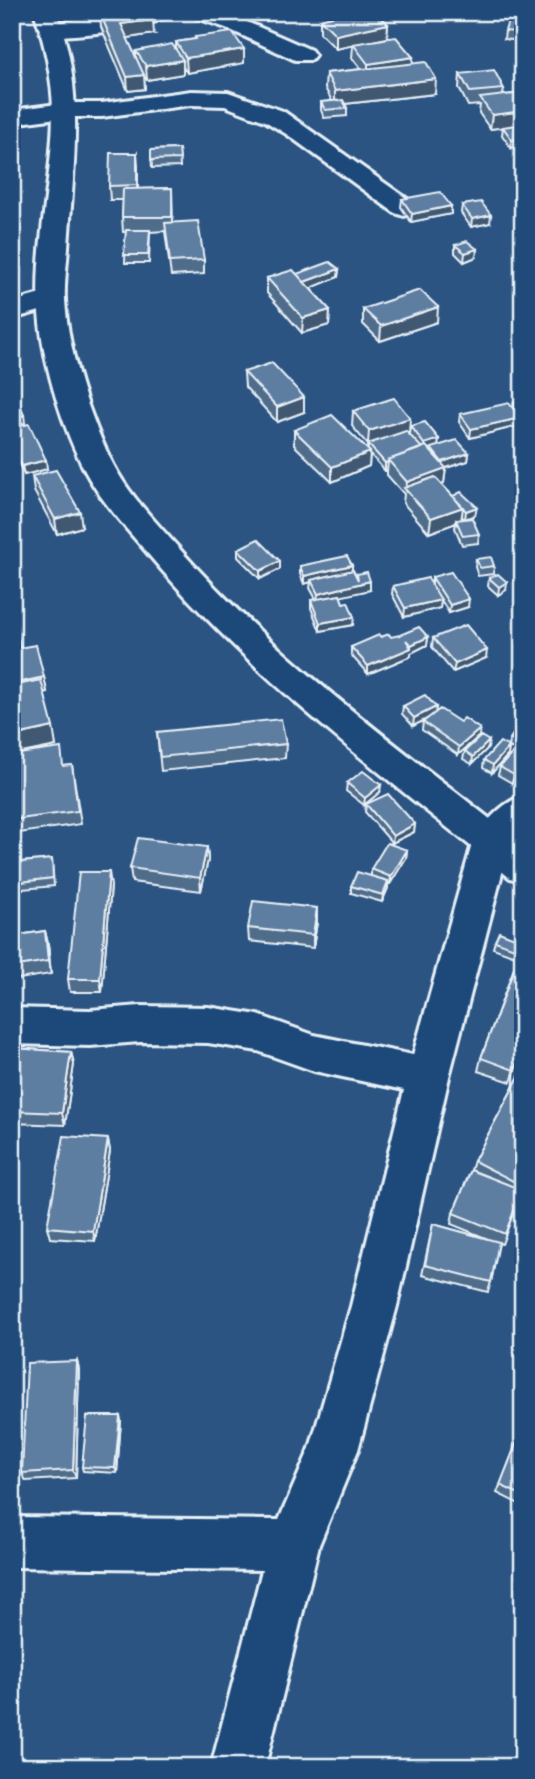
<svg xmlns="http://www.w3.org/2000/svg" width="535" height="1779" font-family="'Gochi Hand',sans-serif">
<rect width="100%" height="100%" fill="#2b5482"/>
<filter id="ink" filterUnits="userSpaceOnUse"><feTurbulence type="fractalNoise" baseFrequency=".0143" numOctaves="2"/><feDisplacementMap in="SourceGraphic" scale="14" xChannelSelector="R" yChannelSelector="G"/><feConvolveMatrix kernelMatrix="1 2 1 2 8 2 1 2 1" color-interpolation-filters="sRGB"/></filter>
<g filter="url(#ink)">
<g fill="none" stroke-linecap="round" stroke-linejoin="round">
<defs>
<path id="minor" d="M139,12H169C155,32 77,34 52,37L44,35L41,30L44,25L52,23Z
M191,12H224L311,50L315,55L311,60H295L226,28L194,17Z
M191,91L228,92L283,111L413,203L417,208L413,213L404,216L395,213L288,135L265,121L225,106L191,105L102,117H65L12,124V110L65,103H102Z
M51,291L61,293L65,299L61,305L12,319V302Z
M523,796V835L508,850L449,1077L397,1306L358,1450L319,1545L265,1767H211L262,1570L12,1567V1517L279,1520L310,1448L351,1306L404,1090L314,1071L258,1051L208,1043L140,1042L90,1046L12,1044V1008L90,1010L140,1006L208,1007L258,1015L314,1035L413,1055L472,844C482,825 502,802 523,796Z"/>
<path id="tertiary" d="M34,12H56C86,87 73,169 68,247C67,264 64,283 65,300C68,352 90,420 114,466C129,495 155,521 176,545C276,660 404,750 523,845V882L510,878C385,776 253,679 149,555C127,529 101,501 85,471C63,429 45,369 40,323C32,253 53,182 53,111C53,82 44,39 34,12Z"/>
</defs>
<!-- minor casing -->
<use href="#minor" stroke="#e8f1f8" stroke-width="6"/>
<!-- tertiary casing -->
<use href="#tertiary" stroke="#e8f1f8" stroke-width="6"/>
<!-- minor -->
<use href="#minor" fill="#1f4a7a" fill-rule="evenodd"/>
<!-- tertiary -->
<use href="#tertiary" fill="#1f4a7a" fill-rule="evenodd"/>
</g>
<!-- wall -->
<path fill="#506c8a" stroke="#e8f1f8" stroke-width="2" d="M335,12H376L388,24L387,38L373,41L413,57L412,64L435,94L345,104L347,108V116L324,118L321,110V102L332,101L325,88L326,73L361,69L352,58L353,45L336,49L320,33V19L337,15Z
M100,13L154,34L127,38L136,58V51L176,50V42L195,39V37L244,49V63L187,73L183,67V74L147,80L144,76L145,89L128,91L101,27Z
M523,19V59L514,58L515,50L519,41L504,39L505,31Z
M460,74L504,89L503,95L523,93L511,148L502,135L503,127L490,129L479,113L480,105L468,106L459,88Z
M179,149L180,167L152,168L151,150Z
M137,153L138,189L172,188L173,222L204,260V274L171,276L165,231L150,232L149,263H125L126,232H123L122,217L123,200H110L109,186Z
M402,199L451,206V214L411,222L401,207Z
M462,205L490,223L471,227L461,213Z
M455,245L477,249L476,257L464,262L455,253Z
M339,269L338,277L310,288L330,310L329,325L302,333L267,293V278Z
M363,309L437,322L380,341L363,324Z
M244,372L304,412L277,422L245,387Z
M523,399V423L520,418L518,426L470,438L459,422L460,414L513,409L514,402Z
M353,411L409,433L410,434L411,426L438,446L469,453L468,461L446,468L444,483L441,484L453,496L475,515L465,519L461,516V520L479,534L478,543L462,545L455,528L456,523L429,533L403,503L404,494L387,475V471H385L370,454L369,466L332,482L294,445V430L368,450V445L352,426Z
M12,428L47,469L24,475L12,450Z
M32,476L82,527L57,534L34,491Z
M238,549L280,561V569L260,579L238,557Z
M476,559L494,566L493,574L478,576L475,567Z
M352,565V570L356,577L357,574L370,590L340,596L353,625L320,631L311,608V600L316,599L310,588L311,582L304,584L300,574V566Z
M432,577L468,607L449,613L441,600L440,608L404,617L392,594L393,586L432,584Z
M489,578L506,590L498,595L488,586Z
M12,614L20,648L44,677L47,692H44L56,746L17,754L64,766L72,765L81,824L12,834Z
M381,637H428L427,645L411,653V656L368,674L351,655V647Z
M433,638L486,658L453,672L432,647Z
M403,706L436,707L435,712L479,736L458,755L422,730L423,722L428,718L413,726L402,714Z
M523,723V772L512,783L498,775L500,767L516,750L509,747L508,755L492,773L483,768L484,760L509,747L510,739Z
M157,732L286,744L285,758L161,771Z
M489,741L488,748L472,764L463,759L465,751Z
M347,783L380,792L364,805L346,791Z
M366,804L415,824L414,832L392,843L365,812Z
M207,847L208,860L201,891L132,882L130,868Z
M407,850L406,858L390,884L388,883V888L382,902L351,893V886L371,876V869Z
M52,859L54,886L12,890V863Z
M111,886L102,992H70L68,979Z
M317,908V922L313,948L249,941L248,928Z
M45,931L48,944L51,974L12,980V936Z
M495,941L523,945V1048L511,1082L478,1071L481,1058L518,957L493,948Z
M12,1048L71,1052L74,1064L65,1125L12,1123Z
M523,1069V1203L518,1201L502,1244L499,1243L491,1282L488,1292L422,1275L433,1224L488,1239L451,1224L453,1213L471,1170L474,1161Z
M108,1139L110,1151L95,1241L50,1238L47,1227Z
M77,1361L79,1370L76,1478L26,1481L22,1473Z
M120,1416L121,1421L117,1473L83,1471L82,1467Z
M518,1439L523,1441V1506L497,1493Z"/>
<!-- shaded-wall -->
<path fill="#415871" stroke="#e8f1f8" stroke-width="2" d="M153,20L154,34L122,39L121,24Z
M388,24L387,38L336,49V35Z
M244,49V63L187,73L186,58Z
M413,57L412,71L368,78V64Z
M183,60V74L147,80L146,66Z
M144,75L145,89L128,91L127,77Z
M436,79L435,94L335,105V91Z
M523,111V125L490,129L492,115Z
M523,138V146L511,148L512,140Z
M137,153L138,167V200L137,185Z
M451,206V214L411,222L412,214Z
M491,215L490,223L471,227L472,219Z
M477,249L476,257L464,262L465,253Z
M339,269L338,277L304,291V282Z
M438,307L437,322L380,341L381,326Z
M330,310L329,325L302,333L303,318Z
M304,397V412L277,422V407Z
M24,415L25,423L12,426V418Z
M410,418L409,433L370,445L368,444L369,431Z
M520,418L518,426L470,438L471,429Z
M439,439L438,447L424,451V444Z
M370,452L369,466L332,482V467Z
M469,453L468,461L446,468L444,483L410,495L406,491L407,482L442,469V462Z
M46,460L47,469L24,475L22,466Z
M388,462L387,471H385V463Z
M463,507L461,522L456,520V523L429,533L431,518Z
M477,507L475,515L465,519L466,511Z
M80,512L82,527L57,534L55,519Z
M280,561V569L260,579V571Z
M352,565V574L311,580V582L304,584V576Z
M370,581V590L317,602L318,594Z
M507,582L506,590L498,595L499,587Z
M469,599L468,607L449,613L450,605Z
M441,600L440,608L404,617L405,608Z
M354,617L353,625L320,631V623Z
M428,637L427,645L411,653V656L368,674V666L411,648V645Z
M19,641L22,655L12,657V642Z
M487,650L486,658L453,672L455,664Z
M44,677L47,692L12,699V684Z
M436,707L435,715L413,726L414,718Z
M53,727L56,746L12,755V736Z
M480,729L479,736L458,755L459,747Z
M489,741L488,748L472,764L473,757Z
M509,747L508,755L492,773L493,765Z
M523,766V772L512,783L514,775Z
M381,785L380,792L364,805L365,798Z
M415,824L414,832L392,843L393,836Z
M207,847L208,860L201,891L200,878Z
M407,850L406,858L390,884L391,877Z
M109,872L111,886L102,992L100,979Z
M388,881V888L382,902L383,895Z
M317,908V922L313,948V935Z
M45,931L48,944L51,974L48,961Z
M71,1052L74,1064L65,1125L62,1113Z
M108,1139L110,1151L95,1241L93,1231Z
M77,1361L79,1370L76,1478L73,1470Z
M120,1416L121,1421L117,1473L115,1468Z"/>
<!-- building -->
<path fill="#5d7da1" stroke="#e8f1f8" stroke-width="2" d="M105,12H149L153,20L121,24L144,75L127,77L100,13Z
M350,12H376L388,24L336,35L320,19Z
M509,18L523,19V33L505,31Z
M232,32L244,49L186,58L176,42L196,39L195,37Z
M521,36H523V51L515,50Z
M396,37L413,57L368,64L353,44Z
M172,44L183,60L146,66L136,51Z
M426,62L436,79L335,91L326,73Z
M494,70L504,89L470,92L460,74Z
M523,93V111L492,115L480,98Z
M343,100L347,108L325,110L321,102Z
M523,124V138L512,140L503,127Z
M179,149L180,159L151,160V150Z
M110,153H137V185L109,186Z
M172,188V217H122L123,189Z
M440,192L451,206L412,214L402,199Z
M481,202L491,215L472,219L462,205Z
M198,221L204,260L170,262L165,223Z
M126,230H150L148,255H124Z
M467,241L477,249L465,253L455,245Z
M330,262L339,269L304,282L297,274Z
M293,270L330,310L303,318L267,278Z
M420,290L438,307L381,326L363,309Z
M272,363L304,397L277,407L244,372Z
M16,396L24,415L12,418V397Z
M394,398L410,418L369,431L353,411Z
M523,399V413L514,402Z
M509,403L520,418L471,429L460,414Z
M332,415L370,452L332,467L294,430Z
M425,422L439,439L424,444L411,426Z
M29,424L46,460L22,466L12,445V428Z
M406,431L422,448L388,460V462L385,463L368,444Z
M457,440L469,453L442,462L431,448Z
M426,446L446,468L407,482L388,460Z
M56,470L80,512L55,519L32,476Z
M435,477L463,507L431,518L404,488Z
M461,492L477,507L466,511L462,507L453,496Z
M472,518L479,534L463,536L456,520Z
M258,539L280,561L260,571L238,549Z
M347,556L352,565L304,576L300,566Z
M491,557L494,566L480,568L476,559Z
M353,570L358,580L357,574L367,572L370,581L318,594L311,580Z
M451,572L469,599L450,605L432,577Z
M498,574L507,582L499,587L489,578Z
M428,578L441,600L405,608L393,586Z
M340,595L343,603L348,602L354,617L320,623L311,600Z
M12,615H14L19,641L12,642Z
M466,625L487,650L455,664L433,638Z
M419,627L428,637L411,645L406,640L411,648L368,666L351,647L379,635L381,637L389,634L391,637L400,635Z
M36,645L44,677L12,684V649Z
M41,680L53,727L12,736V686Z
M425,695L436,707L414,718L403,706Z
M440,709L460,722L464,718L480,729L459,747L423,722Z
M281,719L286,744L160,757L157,732Z
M521,722L523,723V744L510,739Z
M481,736L489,741L473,757L465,751Z
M500,742L509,747L493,765L484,760Z
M61,748L63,766L72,765L78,811L12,820V755Z
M517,748L523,751V766L514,775L500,767Z
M363,771L381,785L365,798L347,783Z
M388,794L415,824L393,836L366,804Z
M138,838L207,847L200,878L130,868Z
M387,843L407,850L391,877L371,869Z
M52,859L53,878L12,883V863Z
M79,872H109L100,979H68Z
M357,872L388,881L383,895L351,886Z
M253,901L317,908L313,935L248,928Z
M45,931L48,961L12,967V936Z
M499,932L523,941L520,950L495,941Z
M523,945V1046L514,1070L481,1058Z
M12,1048L71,1052L62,1113L12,1111Z
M523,1069V1186L474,1161Z
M64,1136L108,1139L93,1231L47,1227Z
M471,1170L522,1190L505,1234L453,1213Z
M433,1224L499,1242L491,1282L425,1265Z
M77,1361L73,1470L22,1473L27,1363Z
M87,1416H120L115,1468L82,1467Z
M518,1439L523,1441V1496L500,1485Z"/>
</g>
<!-- margin -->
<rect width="535" height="1779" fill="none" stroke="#1f4a7a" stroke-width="42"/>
<rect x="21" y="21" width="493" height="1737" fill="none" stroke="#e8f1f8" stroke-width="2.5" filter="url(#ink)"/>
</svg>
